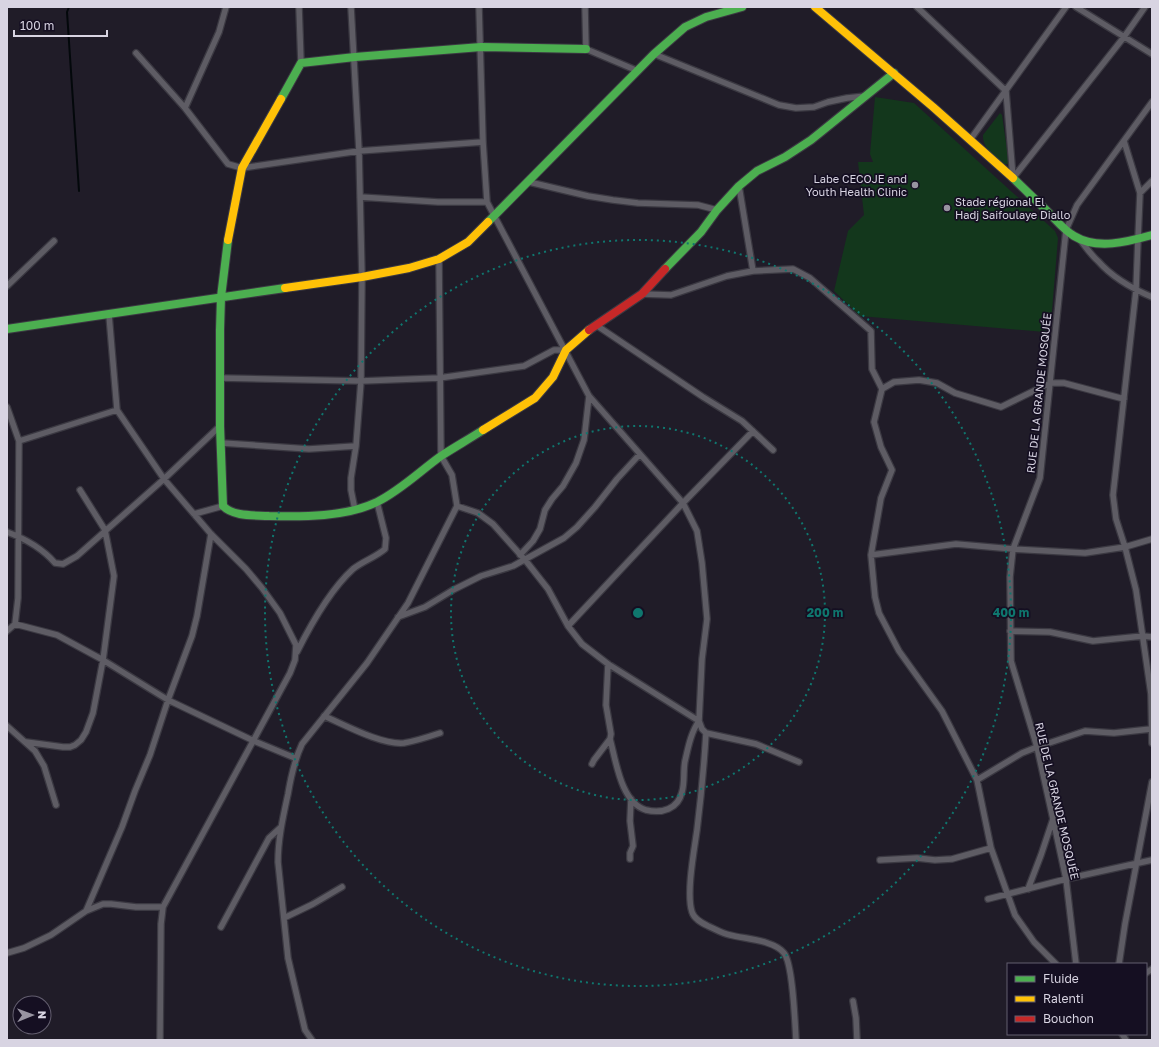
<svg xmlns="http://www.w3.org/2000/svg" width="1159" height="1047" font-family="'Golos Text',sans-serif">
<rect width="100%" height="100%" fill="#201c28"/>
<!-- green -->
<path fill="#13371c" d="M875,97L914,103L1055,231L1058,238L1051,323L1045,332L860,316L834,291L848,231L864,215L858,162H873L870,154Z
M1000,113L1002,115L1009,164H1004C995,156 982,148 983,135Z"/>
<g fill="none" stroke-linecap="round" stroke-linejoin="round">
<!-- stream -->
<path stroke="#03080b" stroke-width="2" d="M69,7L67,12L79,191"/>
<defs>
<path id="street" d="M299,7L301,63
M351,7L359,151L362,277L361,381L356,446L351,478V490L355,510
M479,7L483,142L487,202L589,396L683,503L697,531L702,563L707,619L702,659L699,721L702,729L706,733L756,744L799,762
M585,7L586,49L638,71
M917,7L1006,91L1013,178
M1076,7L1152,54
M136,53L185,108L228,164L242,168L359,151L483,142
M654,54L779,105L796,108L814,107L828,102L847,98L866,96
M185,108L219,32L226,7
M970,140L1066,7
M1124,141L1140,193L1138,239L1136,290L1113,495L1116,519L1125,547L1136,590L1151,694L1152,743
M1013,178L1124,37L1145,7
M529,182L588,196L613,200L638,203L698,205L717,210
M739,186L753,271
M1140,193L1152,181
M360,197L438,202H487
M1080,240C1086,247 1091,255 1098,261C1112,277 1133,289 1152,297
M7,286L54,241
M642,294L671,295L727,276L753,271L793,269L810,278L871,331L872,369L882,389
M109,315L117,410L164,479L211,534L246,569L262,588L280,613L296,645L295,660L290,673L163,907L161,924L160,1040
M596,325L703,397L742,421L773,450
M220,378L361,381L439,378L524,366L554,350H566
M7,407L19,441L18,598L15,624
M19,441L117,410
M222,443L309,449L356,446
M457,506L478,513L493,524L526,561L548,589L568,626L582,644L608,664L699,721C691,732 688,748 685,761C683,771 685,782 682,792C678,809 662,814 646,810C621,803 616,761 610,739
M194,514L223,506
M7,532C26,539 42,548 55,563L63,564L77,556L164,479L220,426
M520,555L533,541L540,529L545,510L552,499L563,486L576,463L584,440L589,396
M871,555L956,544L1013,549L1085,553L1125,547L1152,539
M398,617L425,607L453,590L481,576L513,566L564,538L577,527L595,507L617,479L640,454
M568,626L683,503L753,431
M7,631L15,624L57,635L103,660L168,700L254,741L295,758
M1010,631L1050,632L1093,641L1143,636L1152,637
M297,652C311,624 330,590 353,569C363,561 376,557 385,549L386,538L377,502
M324,716C345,725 381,745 404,743C416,741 428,737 440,733
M7,726L35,751L44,766L56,805
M706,733C704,766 701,798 697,830C694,851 686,894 692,912C694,919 702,923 708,926C715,929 723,934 730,935C745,939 774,940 784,953C793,964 795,1024 796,1040
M26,742L63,747H70L75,745L81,740L86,732L93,713L103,660L114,576L105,530L80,490
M592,764L594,760L610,739L611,734L606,705L608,664
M977,780L1022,753L1037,747L1085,731L1114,733L1151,729
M630,859V853L633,846L630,821L631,799
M880,860L917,858L935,860L952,859L991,848
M1028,889L1041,855L1053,819
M988,899L1066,879L1152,860
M86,911L122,827L135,791L150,755L168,700L192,636L197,616L211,534
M284,918L313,904L342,887
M221,927L269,838L281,827
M7,953L24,948L51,935L86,911L103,904H111L136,907H163
M1056,964L1034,942L1015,915L991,848L977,780L942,711L899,651L879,613L875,597L871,555L881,498L892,470L881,447L874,422L882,389L894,382L919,380L937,383L955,393L1001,407L1050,383H1064L1124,399
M1076,964L1066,879L1053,819L1037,747L1011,661L1010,577L1013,549L1040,478L1066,230L1077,205L1152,102
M1119,964L1125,924L1152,782
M1146,973L1152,969
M853,1001L856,1018L857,1040
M1122,1034L1126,1040
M312,1040L305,1030L288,958L278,862C278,839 283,817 288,794C291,776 294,761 302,744L367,663L408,603L457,506L452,475L441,456L439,259"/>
<path id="fast" d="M281,99L301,63L355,57L481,47L586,49
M1013,178C1025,190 1037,201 1049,213C1057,221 1064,230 1074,236C1097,250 1127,242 1152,235
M488,222L654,54L685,27L706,17L742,7
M228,240L221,297L220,330V426L223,506C234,517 254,515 269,516C303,517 346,517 377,502C401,490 420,471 441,456C455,447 469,439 483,430
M665,269L701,232L717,210L739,186L757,171L785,157L811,140L894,73
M7,329L285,288"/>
<path id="slow" d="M815,7L933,107L1013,178
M228,240L242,168L281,99
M285,288L362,277L409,268L439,259L468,242L488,222
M483,430L535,398L553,377L566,350L589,330"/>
<path id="jam" d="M589,330L642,294L665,269"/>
</defs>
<!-- street casing -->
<use href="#street" stroke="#3b3942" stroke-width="8"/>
<!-- fast casing -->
<use href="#fast" stroke="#3b3942" stroke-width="10"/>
<!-- slow casing -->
<use href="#slow" stroke="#3b3942" stroke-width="10"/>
<!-- jam casing -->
<use href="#jam" stroke="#3b3942" stroke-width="10"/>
<!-- street -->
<use href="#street" stroke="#5e5c64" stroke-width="5.5"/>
<!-- fast -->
<use href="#fast" stroke="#4caf50" stroke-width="8"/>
<!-- slow -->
<use href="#slow" stroke="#ffc107" stroke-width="8"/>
<!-- jam -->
<use href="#jam" stroke="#c62828" stroke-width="8"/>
</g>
<!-- distance rings -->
<g fill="none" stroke="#0f766e" stroke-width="2" stroke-dasharray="2 4">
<circle cx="638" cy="613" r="187"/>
<circle cx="638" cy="613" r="373"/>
</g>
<!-- markers -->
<g fill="#9894a1" stroke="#150f22" stroke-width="1.5">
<circle cx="915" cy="185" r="4"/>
<circle cx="947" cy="208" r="4"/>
</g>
<g text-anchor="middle" stroke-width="3.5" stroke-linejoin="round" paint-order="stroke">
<!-- poi labels -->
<g font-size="11" fill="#d8d4e2" stroke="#150f22" text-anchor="end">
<text x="907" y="183">Labe CECOJE and<tspan x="907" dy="13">Youth Health Clinic</tspan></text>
<text x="955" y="206" text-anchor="start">Stade régional El<tspan x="955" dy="13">Hadj Saifoulaye Diallo</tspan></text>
</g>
<!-- street labels -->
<g font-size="11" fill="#d8d4e2" stroke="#150f22">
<text transform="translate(1039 393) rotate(-84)" y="4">RUE DE LA GRANDE MOSQUÉE</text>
<text transform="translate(1057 801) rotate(77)" y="4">RUE DE LA GRANDE MOSQUÉE</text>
</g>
</g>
<circle cx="638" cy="613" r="6" fill="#0f766e" stroke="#150f22" stroke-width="2"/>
<g font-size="12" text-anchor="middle" font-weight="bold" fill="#0f766e" stroke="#150f22" stroke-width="3.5" stroke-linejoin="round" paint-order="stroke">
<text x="825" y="617">200 m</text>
<text x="1011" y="617">400 m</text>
</g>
<!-- border -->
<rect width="1159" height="1047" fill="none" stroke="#d8d4e2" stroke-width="16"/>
<!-- legend -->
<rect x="1007" y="963" width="140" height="72" fill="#150f22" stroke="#635e6f"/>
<rect x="1015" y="976" width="20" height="6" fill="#4caf50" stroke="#635e6f"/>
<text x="1043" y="983" font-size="12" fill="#d8d4e2">Fluide</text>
<rect x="1015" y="996" width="20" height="6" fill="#ffc107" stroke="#635e6f"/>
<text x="1043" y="1003" font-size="12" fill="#d8d4e2">Ralenti</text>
<rect x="1015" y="1016" width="20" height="6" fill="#c62828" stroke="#635e6f"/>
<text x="1043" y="1023" font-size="12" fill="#d8d4e2">Bouchon</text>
<!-- north arrow -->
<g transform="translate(32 1015) rotate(89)"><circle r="19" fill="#150f22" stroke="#635e6f"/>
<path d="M0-3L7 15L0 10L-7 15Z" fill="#9894a1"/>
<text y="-6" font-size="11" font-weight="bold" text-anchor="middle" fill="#d8d4e2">N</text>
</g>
<!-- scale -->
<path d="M14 30v6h93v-6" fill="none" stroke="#d8d4e2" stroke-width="2"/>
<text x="20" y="30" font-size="12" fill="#d8d4e2" stroke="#150f22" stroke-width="3" paint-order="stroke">100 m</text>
</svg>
